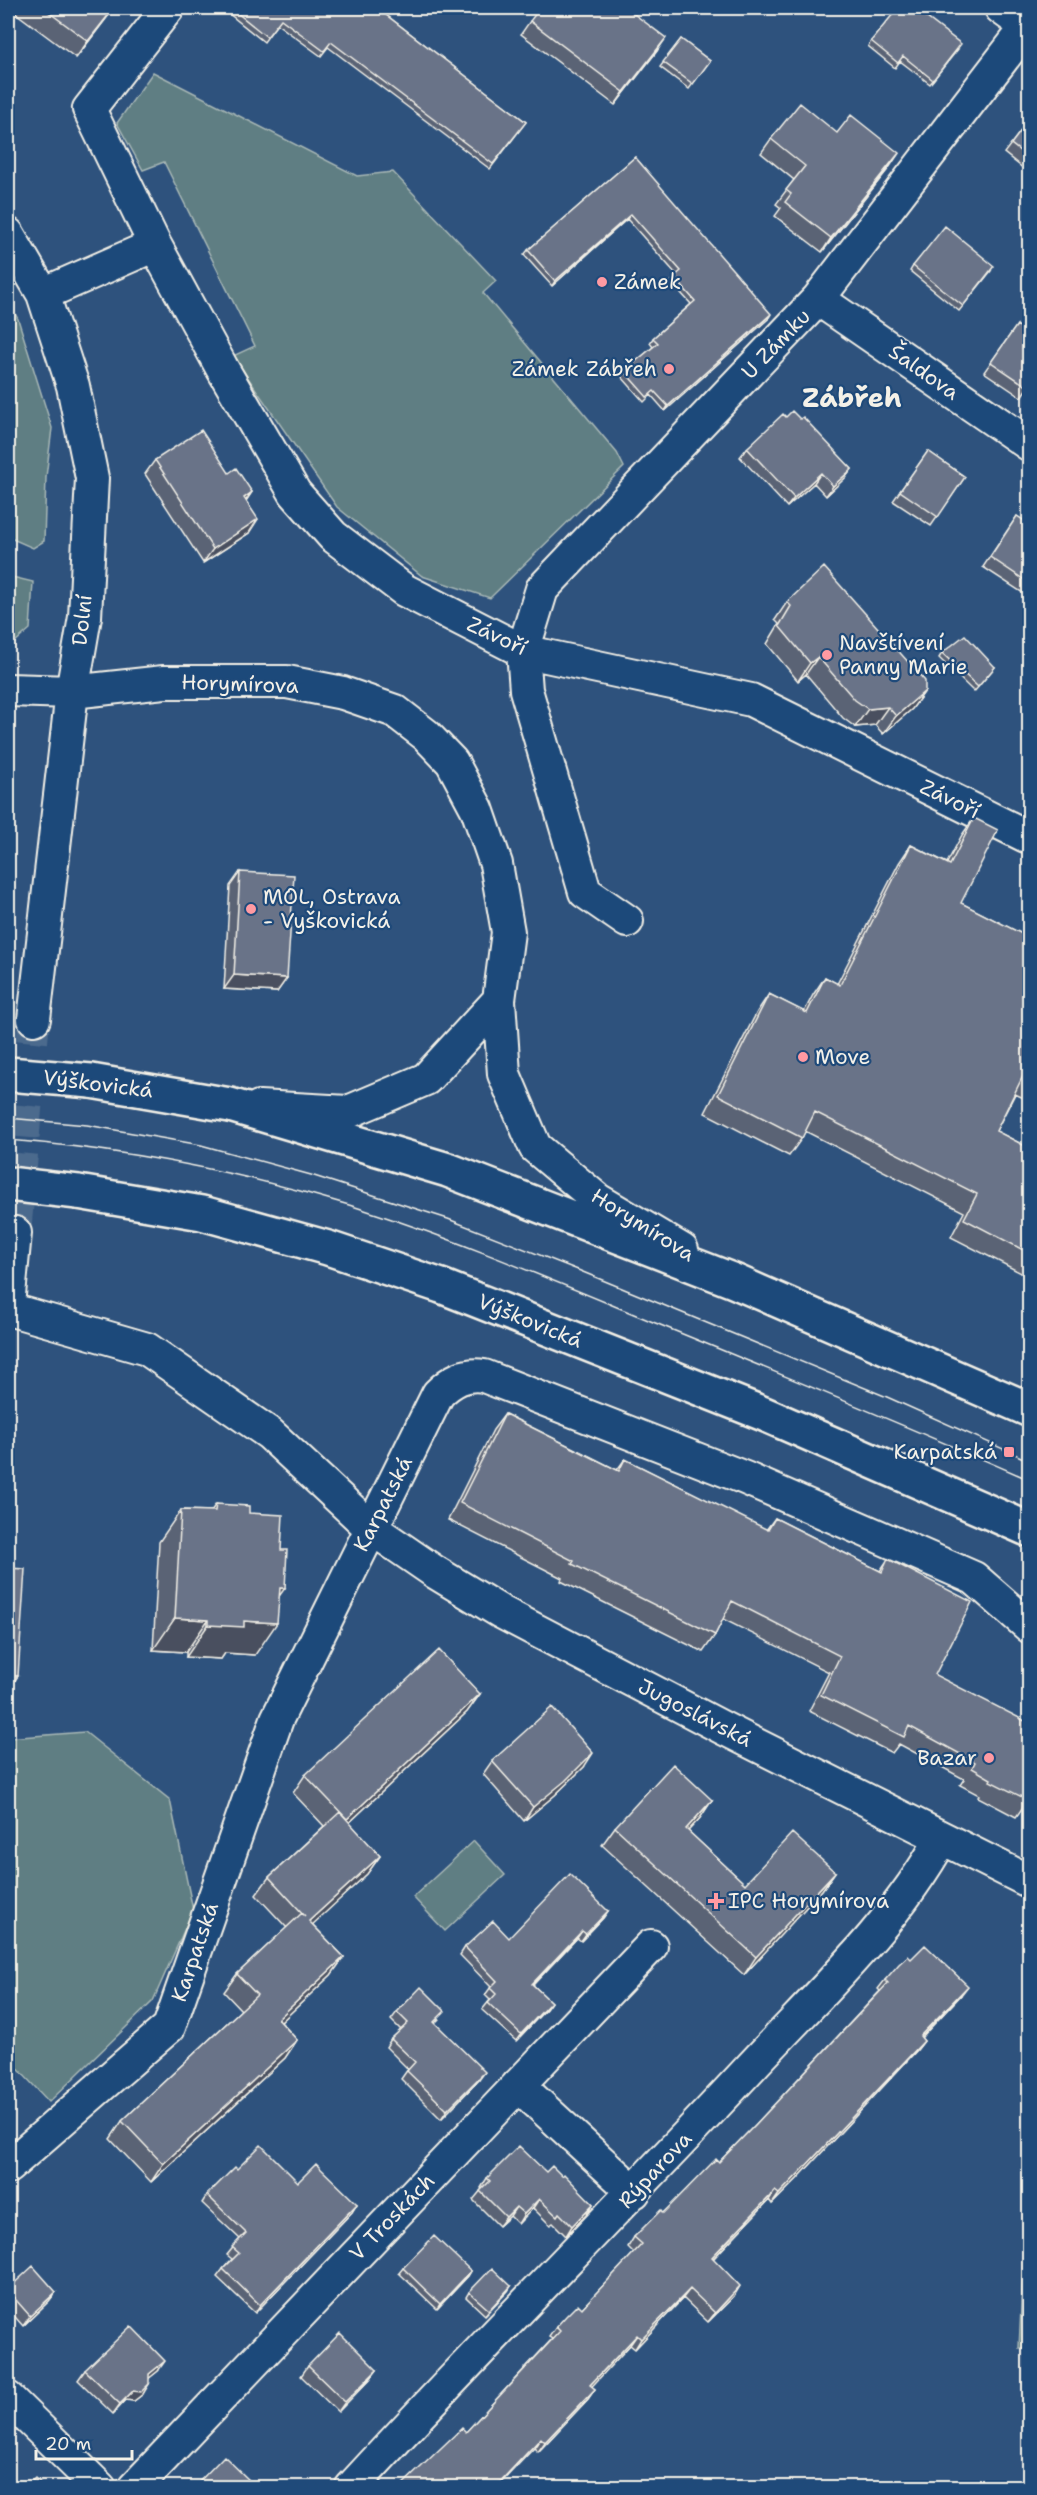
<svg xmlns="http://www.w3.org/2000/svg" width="1037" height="2495" font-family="'Shantell Sans',sans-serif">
<rect width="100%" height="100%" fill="#2e527d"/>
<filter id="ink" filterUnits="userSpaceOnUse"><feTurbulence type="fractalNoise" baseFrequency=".0167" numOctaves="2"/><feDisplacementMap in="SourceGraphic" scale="12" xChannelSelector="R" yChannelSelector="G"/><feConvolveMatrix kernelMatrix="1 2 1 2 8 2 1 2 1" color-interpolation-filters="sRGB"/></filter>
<g filter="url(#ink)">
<!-- green -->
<path fill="#5e7e83" stroke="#a9b8b6" stroke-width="1.5" d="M153,72L357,176L393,172L496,281L483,293L617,453L624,467L490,598L422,576L337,507L233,356L255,346L164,162L143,170L117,123Z
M8,301L18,319L52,428L46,477L44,541L33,548L8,537Z
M8,576L33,582L30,629L8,648Z
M85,1732L170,1800L193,1910L153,2001L49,2102L8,2058V1738Z
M474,1841L505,1875L445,1931L413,1897Z
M1025,2227H1030L1029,2348H1019Z"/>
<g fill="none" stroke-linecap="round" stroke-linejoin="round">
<!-- street-tunnel -->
<path stroke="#4c6a8d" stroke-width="32" stroke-dasharray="32 16" stroke-linecap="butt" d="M15,1233L34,1019"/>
<defs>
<path id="street" d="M168,8L89,109L155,245L222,368L295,493L333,536L404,590L523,651L751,700L1026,836
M1001,8L1030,29
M8,234L43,294L73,386L92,478L85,617L72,692L34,1019
M43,294L155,245
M818,299L1030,445
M8,690L72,692L164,682H287L343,693L395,711L426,735L452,762L477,809L496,864L508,932L499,1000L504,1074L535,1147L598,1200L682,1250
M627,921L585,892L526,690L523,651L542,589L818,299L1027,27
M259,1107L348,1112L426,1079L499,1000
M8,1305L15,1233
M8,1309L147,1349L270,1434L371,1528L435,1572L501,1612L723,1728L1030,1882
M518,2085L634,2192
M8,2167L169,2027L277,1719L438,1394C452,1380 465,1373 484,1376L745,1478L974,1578L1030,1627
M8,2398L100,2488
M134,2488L651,1946
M351,2488C482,2345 619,2209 751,2067C818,1995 894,1925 942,1838"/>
<path id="secondary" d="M91,1081L230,1105L448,1170L734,1281L1030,1410
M78,1192L202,1213L328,1248L441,1286L764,1414L1030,1530"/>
</defs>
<!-- street casing -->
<use href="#street" stroke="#f4f1e8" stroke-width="36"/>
<!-- secondary casing -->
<use href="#secondary" stroke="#f4f1e8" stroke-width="38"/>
<!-- street -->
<use href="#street" stroke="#1f4a7a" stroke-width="32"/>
<!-- secondary -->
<use href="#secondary" stroke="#1f4a7a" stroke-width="33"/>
<!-- tram -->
<path stroke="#f4f1e8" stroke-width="1.5" d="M8,1118L87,1125L201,1145L311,1175L448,1219L578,1270L887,1397L1030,1461
M8,1140C124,1149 237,1171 349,1205C454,1238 556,1282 658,1324C783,1375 906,1426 1030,1480"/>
<defs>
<path id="secondary-bridge" d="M8,1074L91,1081
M8,1184L78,1192"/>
</defs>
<!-- secondary-bridge casing -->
<use href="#secondary-bridge" stroke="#f4f1e8" stroke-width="38" stroke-linecap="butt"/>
<!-- secondary-bridge -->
<use href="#secondary-bridge" stroke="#1f4a7a" stroke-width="33"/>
</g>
<!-- wall -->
<path fill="#5a6375" stroke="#f4f1e8" stroke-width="1.5" d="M9,8H114L76,58Z
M224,8H384L381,11L526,122L490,169L328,47L321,56L277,24L264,42L223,9Z
M530,21L657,51L615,105L521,34Z
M681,39L710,61L689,89L660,67Z
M871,41L958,49L930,84L900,61L895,68L868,46Z
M1029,120V173L1004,153Z
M837,133L889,168L822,252L775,216L781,208L776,204L794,180L761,153L771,139Z
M635,157L768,319L665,411L651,395L644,402L621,376L624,371L653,347L650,343L653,338L691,304L671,282L677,275L627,219L552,286L524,255L528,250Z
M913,266L991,271L959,311L910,271Z
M1017,325L1029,385L1021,397L984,372Z
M786,417L800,419L852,469L845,478L826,496L814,483L787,507L740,457L747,448Z
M928,451L965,477L931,526L893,501Z
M155,460L229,473L252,492L246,501L249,533L203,563L145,474Z
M1017,516L1029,524V591L1026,595L983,567Z
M787,602L925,691L912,709L883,734L875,725L855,727L843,718L806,674L798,681L767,644L779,624L775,620Z
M942,653L995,667L974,692L939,658Z
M974,818L961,903L1024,935L1029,928V1097L1028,1100L1015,1094L996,1131L1029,1148V1277L951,1237L964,1212L805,1131L802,1138L789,1156L705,1113L757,1012L769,994L804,1012L813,995L825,977L837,984L899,863L911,845L947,863L962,835Z
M240,872L287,978L277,992L224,989L230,886Z
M505,1414L617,1470L625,1459L766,1530L775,1518L880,1571L888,1559L935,1675L1028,1800L1016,1817L978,1797L979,1795L960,1785L964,1779L899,1744L892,1753L809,1711L829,1672L723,1619L715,1635L703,1652L561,1581L562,1578L448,1520L493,1430Z
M216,1504L249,1513L279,1597L255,1655L225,1653L221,1659L186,1657V1652L153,1650L159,1542L181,1510L211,1511Z
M480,1694L467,1712L349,1823L380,1856L367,1874L312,1924L344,1957L331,1975L281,2022L297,2040L285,2058L151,2182L110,2139L122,2121L241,2010L224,1992L237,1974L287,1928L256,1895L269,1877L324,1826L293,1793L305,1775Z
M492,1761L584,1767L555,1795L524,1821L483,1774Z
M712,1800L700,1818L688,1831L745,1884L835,1872L822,1890L744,1975L602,1845L615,1827Z
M608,1911L603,1918L581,1941L577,1938L533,1985L551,2002L546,2009L516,2041L482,2010L490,2000L485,1995L491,1987L460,1955L465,1947L509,1938Z
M911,1959L961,1995L921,2038L924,2041L917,2050L797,2179L772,2204L769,2200L713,2259L734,2296L708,2322L683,2298L635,2349L630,2345L591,2386L595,2389L588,2399L538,2452L534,2448L466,2432L552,2339L549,2337L556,2327L582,2308L634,2253L628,2247L634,2237L663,2213L719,2162L756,2124L880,1991L878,1989L885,1980Z
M397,2012L439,2019L435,2023L479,2080L441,2119L401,2079L408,2069L386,2047L391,2039L401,2030L391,2020Z
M237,2169L298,2182L357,2204L352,2212L255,2313L217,2277L223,2269L232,2259L227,2255L240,2239L202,2203L207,2195Z
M546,2172L562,2176L593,2204L587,2214L566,2236L553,2223L550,2225L533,2208L518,2224L510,2216L499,2226L473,2200L482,2189L481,2188L487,2178Z
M403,2268L471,2271L468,2276L437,2309L399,2273Z
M511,2286L485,2315L466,2297L469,2292Z
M8,2289L56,2292L49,2301L23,2326L8,2309Z
M308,2366L377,2370L370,2379L338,2412L301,2376Z
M85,2370L158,2371L149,2378L143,2394L134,2401L126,2400L113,2414L78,2380Z"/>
<!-- shaded-wall -->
<path fill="#4a505f" stroke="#f4f1e8" stroke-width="1.5" d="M114,8L109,15L76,58L88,41Z
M666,38L657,51L615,105L624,92Z
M899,153L889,168L822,252L831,238Z
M631,214L627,219L552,286L555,281Z
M771,314L768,319L665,411L668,406Z
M852,469L845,478L826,496L833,486Z
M821,473L814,483L787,507L794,498Z
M252,492L242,506L244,498Z
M258,519L249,533L203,563L213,549Z
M818,657L806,674L798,681L810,663Z
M925,691L912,709L883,734L896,716Z
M888,707L875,725L855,727L868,709Z
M234,975L287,978L277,992L224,989Z
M280,1588H285L262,1620Z
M175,1618L208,1620L186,1652L153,1650Z
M244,1621L277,1623L255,1655L225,1653L221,1659L186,1657L208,1625Z
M8,1675L18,1676L8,1690Z
M480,1694L467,1712L334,1837L347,1819Z
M593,1753L584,1767L555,1795L524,1821L533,1807Z
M712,1800L700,1818L673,1847L686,1829Z
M380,1856L367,1874L297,1939L309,1921Z
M835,1872L822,1890L744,1975L756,1957Z
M608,1911L603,1918L581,1941L586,1934Z
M582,1931L577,1938L527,1991L532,1984Z
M344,1957L331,1975L265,2037L278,2019Z
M968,1986L961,1995L913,2046L920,2036Z
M551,2002L546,2009L516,2041L521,2034Z
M297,2040L285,2058L151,2182L163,2164Z
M924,2041L917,2050L797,2179L772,2204L779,2194Z
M485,2072L479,2080L441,2119L447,2110Z
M775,2191L769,2200L705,2267L712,2257Z
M539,2199L533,2208L518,2224L524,2214Z
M357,2204L352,2212L255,2313L260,2305Z
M593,2204L587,2214L566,2236L572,2226Z
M516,2207L510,2216L499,2226L506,2217Z
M471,2271L468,2276L437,2309L440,2304Z
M511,2286L508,2291L485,2315L489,2310Z
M740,2286L734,2296L708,2322L715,2313Z
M690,2289L683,2298L635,2349L641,2339Z
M56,2292L49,2301L23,2326L30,2316Z
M637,2335L630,2345L584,2395L590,2385Z
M165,2361L158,2371L142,2384L149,2374Z
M377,2370L370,2379L338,2412L345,2402Z
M149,2384L143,2394L134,2401L126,2400L113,2414L120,2404L133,2391Z
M595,2389L588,2399L538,2452L545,2442Z
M541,2438L534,2448L497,2487H495Z"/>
<!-- building -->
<path fill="#697388" stroke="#f4f1e8" stroke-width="1.5" d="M43,8H114L88,41Z
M231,8H383L381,11L526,122L493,164L331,42L324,51L281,19L267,37Z
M540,8H626L666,38L624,92L530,21Z
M898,8H914L961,44L933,80L903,56L898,63L871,41Z
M681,39L710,61L693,84L663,62Z
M800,103L837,133L851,115L899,153L831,238L785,202L791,194L786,190L805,166L771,139Z
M1029,120V158L1011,144Z
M635,157L771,314L668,406L654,391L647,397L624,371L658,343L653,338L695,301L674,277L681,271L631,214L555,281L528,250Z
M945,226L994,266L963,306L913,266Z
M1017,325L1029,334V385L1028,387L991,362Z
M792,411L800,419L803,417L852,469L833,486L821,473L794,498L747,448L783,414L786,417Z
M201,430L229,473L236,468L252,492L244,498L258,519L213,549L155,460Z
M928,451L965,477L938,517L900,491Z
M8,515H10L8,530Z
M1017,516L1029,524V583L990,557Z
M824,567L925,681V691L896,716L888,707L868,709L855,700L818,657L810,663L779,626L791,606L787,602Z
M965,635L995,667L978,687L942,653Z
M974,818L998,830L961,903L1026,936L1029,928V1077L1024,1074L996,1131L1029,1148V1253L964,1219L977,1194L815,1112L802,1138L718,1095L769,994L807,1013L825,977L840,985L911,845L950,865Z
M240,872L294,875L287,978L234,975Z
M505,1414L619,1471L625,1459L768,1530L775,1518L882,1572L888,1559L972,1602L935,1675L1029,1723V1796L1028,1800L990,1781L991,1779L972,1768L975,1762L909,1726L904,1737L821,1695L840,1656L732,1601L715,1635L572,1564L574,1561L460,1503Z
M216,1504L249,1506V1513L283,1515L281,1550H287L285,1588H280L277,1623L244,1621V1627L208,1625V1620L175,1618L181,1510L215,1511Z
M8,1568L25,1569L18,1676L8,1675Z
M439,1650L480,1694L347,1819L305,1775Z
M552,1707L593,1753L565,1781L533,1807L492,1761Z
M673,1764L712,1800L686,1829L745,1884L792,1833L835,1872L756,1957L615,1827Z
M340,1812L380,1856L309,1921L344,1957L278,2019L297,2040L163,2164L122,2121L257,1995L237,1974L302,1913L305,1916L269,1877Z
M570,1874L608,1911L586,1934L582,1931L532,1984L551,2002L521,2034L488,2003L496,1994L490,1988L497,1981L465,1947L493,1921L509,1938Z
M925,1945L968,1986L920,2036L924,2041L803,2169L779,2194L775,2191L712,2257L740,2286L715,2313L690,2289L641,2339L637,2335L590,2385L595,2389L545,2442L541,2438L495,2487H400L462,2428L466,2432L560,2331L556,2327L566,2316L578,2304L582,2308L642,2244L634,2237L661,2210L663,2213L716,2159L719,2162L756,2124L888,1983L885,1980L899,1964L908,1956L911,1959Z
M421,1987L445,2011L434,2022L485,2072L447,2110L407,2071L415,2062L391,2039L408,2023L397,2012Z
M261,2145L298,2182L316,2164L357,2204L260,2305L223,2269L239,2253L232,2247L246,2233L207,2195L235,2167L237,2169Z
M519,2146L546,2172L552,2166L562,2176L564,2174L593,2204L572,2226L559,2213L557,2216L539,2199L524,2214L516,2207L506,2217L480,2191L490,2181L487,2178Z
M434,2236L471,2271L440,2304L403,2268Z
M33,2266L56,2292L30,2316L8,2291V2289Z
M492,2268L511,2286L489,2310L469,2292Z
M131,2326L165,2361L149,2374V2384L141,2392L133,2391L120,2404L85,2370Z
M340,2333L377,2370L345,2402L308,2366Z
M224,2456L253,2484L250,2487H194Z
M35,2478L45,2487H26Z"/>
</g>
<!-- markers -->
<g fill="#ff9aa2" stroke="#1f4a7a" stroke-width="2">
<circle cx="602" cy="282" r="6"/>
<circle cx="669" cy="369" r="6"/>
<circle cx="827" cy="655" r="6"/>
<circle cx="251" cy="909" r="6"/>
<circle cx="803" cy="1057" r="6"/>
<rect x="1003" y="1446" width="12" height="12" rx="3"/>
<circle cx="989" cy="1758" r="6"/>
<path d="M713 1892h6v6h6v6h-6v6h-6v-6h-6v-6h6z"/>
</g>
<g text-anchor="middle" stroke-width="4.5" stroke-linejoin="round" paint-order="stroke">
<!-- poi labels -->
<g font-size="21" fill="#f4f1e8" stroke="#1f4a7a" text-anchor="start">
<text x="614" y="289">Zámek</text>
<text x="657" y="376" text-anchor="end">Zámek Zábřeh</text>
<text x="839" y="650">Navštívení<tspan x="839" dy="24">Panny Marie</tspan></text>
<text x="263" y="904">MOL, Ostrava<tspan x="263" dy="24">- Vyškovická</tspan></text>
<text x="815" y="1064">Move</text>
<text x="997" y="1459" text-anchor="end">Karpatská</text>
<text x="977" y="1765" text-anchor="end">Bazar</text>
<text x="728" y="1908">IPC Horymírova</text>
</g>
<!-- street labels -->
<g font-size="21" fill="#f4f1e8" stroke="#1f4a7a">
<text transform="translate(776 344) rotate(-46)" y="7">U Zámku</text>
<text transform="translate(924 372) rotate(35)" y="7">Šaldova</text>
<text transform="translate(82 620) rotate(-84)" y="7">Dolní</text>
<text transform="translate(497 636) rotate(25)" y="7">Závoří</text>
<text transform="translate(240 684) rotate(2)" y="7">Horymírova</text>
<text transform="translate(950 799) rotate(26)" y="7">Závoří</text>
<text transform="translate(98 1084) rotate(7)" y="7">Výškovická</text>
<text transform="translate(643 1225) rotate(32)" y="7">Horymírova</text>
<text transform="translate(530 1321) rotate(22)" y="7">Výškovická</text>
<text transform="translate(383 1504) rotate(-63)" y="7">Karpatská</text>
<text transform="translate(695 1713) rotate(27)" y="7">Jugoslávská</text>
<text transform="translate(195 1952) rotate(-71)" y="7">Karpatská</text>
<text transform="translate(655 2170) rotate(-47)" y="7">Rýparova</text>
<text transform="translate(392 2217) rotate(-46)" y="7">V Troskách</text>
</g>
<!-- district labels -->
<g font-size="27" font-weight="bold" fill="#f4f1e8" stroke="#1f4a7a">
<text x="852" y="407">Zábřeh</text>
</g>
</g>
<!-- margin -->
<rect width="1037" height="2495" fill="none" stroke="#1f4a7a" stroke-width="30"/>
<rect x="15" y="15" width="1007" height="2465" fill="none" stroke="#f4f1e8" stroke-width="2" filter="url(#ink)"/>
<!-- scale -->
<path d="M36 2450v9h96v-9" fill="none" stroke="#f4f1e8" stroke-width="3"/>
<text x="45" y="2450" font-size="18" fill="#f4f1e8" stroke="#1f4a7a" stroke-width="4.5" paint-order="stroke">20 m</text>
</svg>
